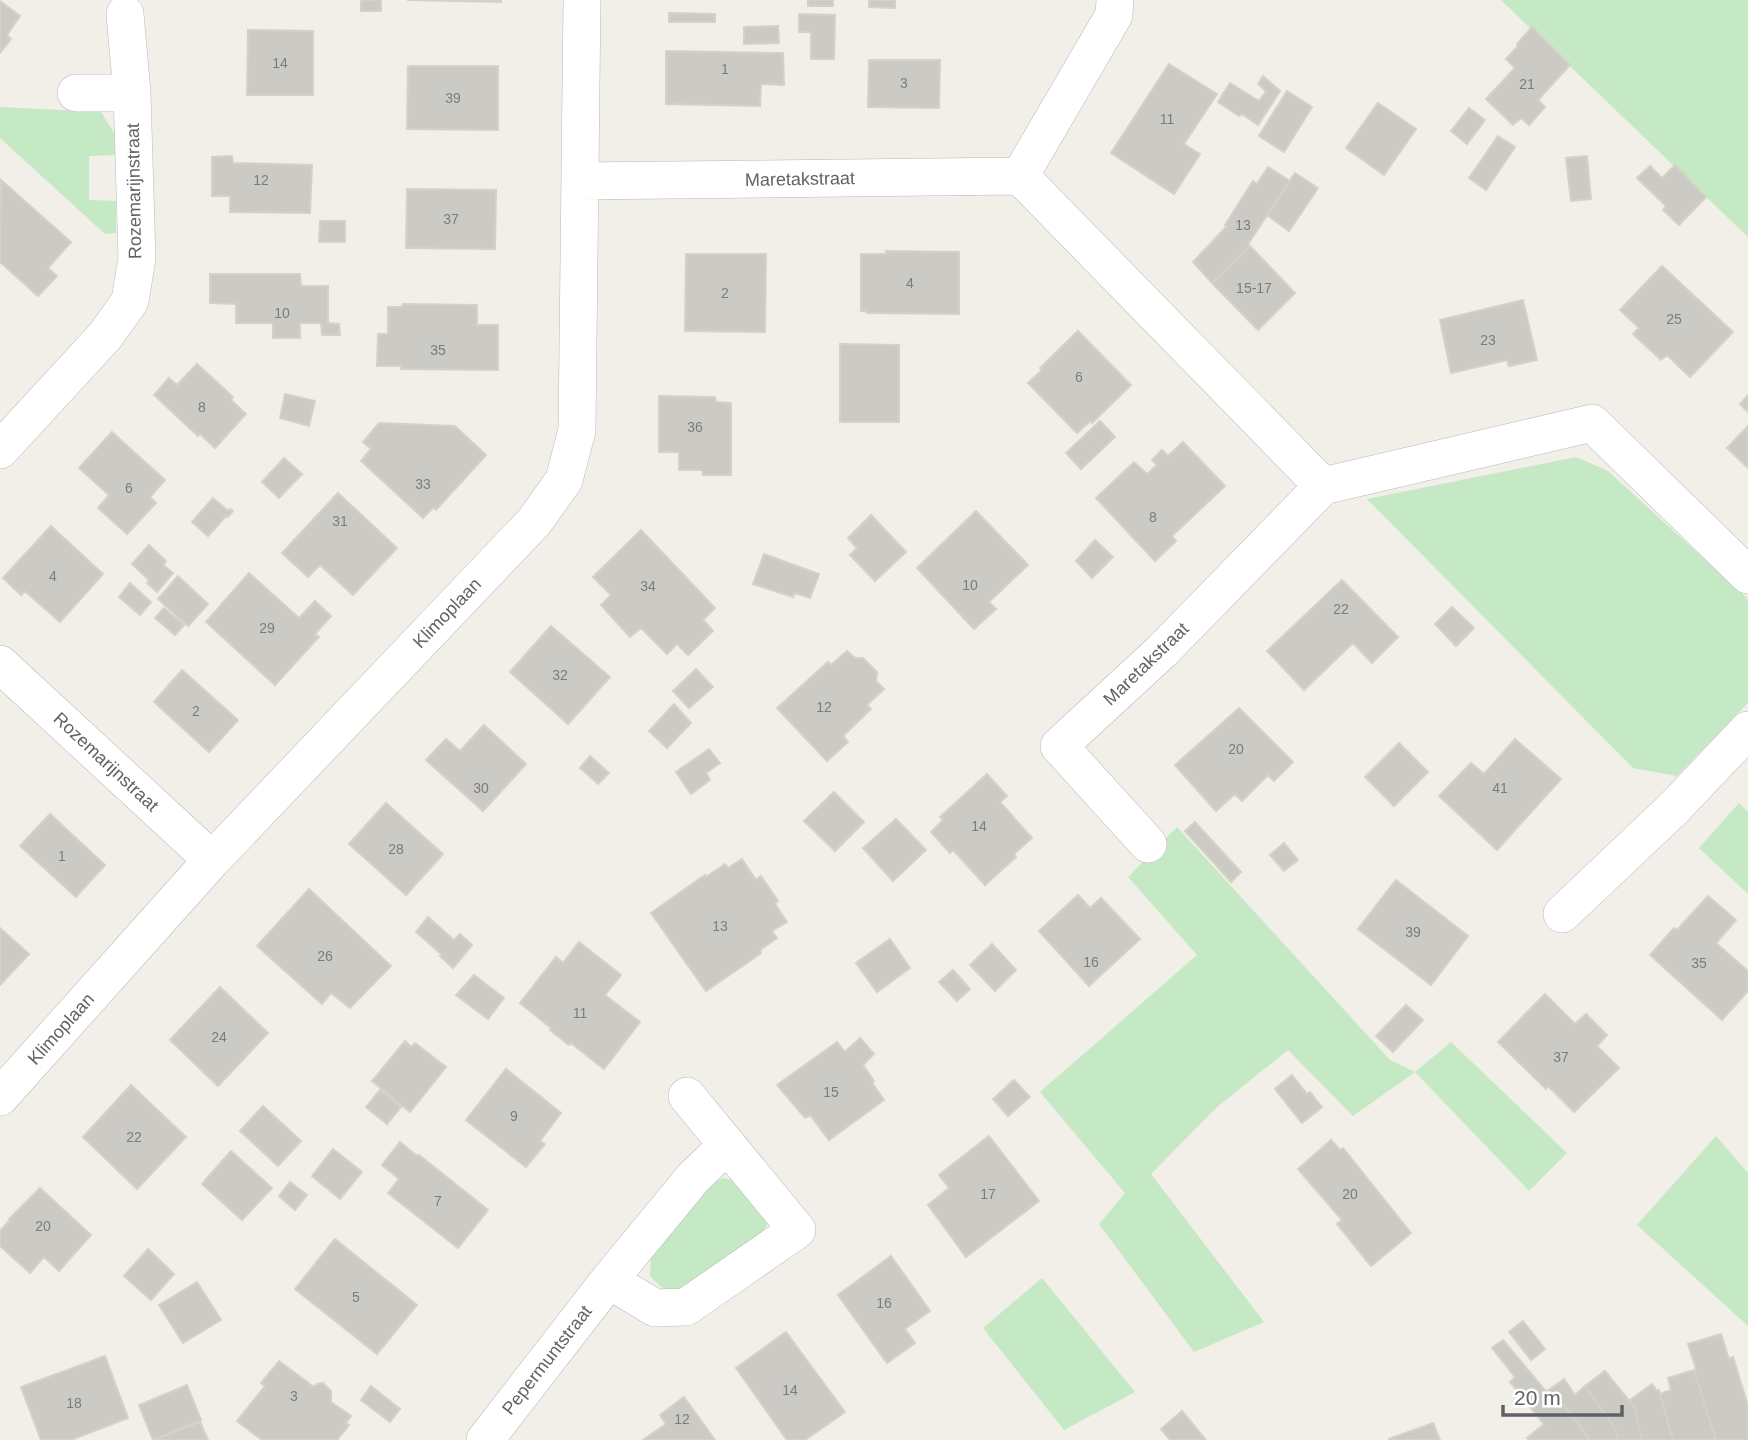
<svg xmlns="http://www.w3.org/2000/svg" width="1748" height="1440" font-family="Arial,sans-serif">
<rect width="100%" height="100%" fill="#f1efe8"/>
<!-- green -->
<path fill="#c5e8c5" d="M1501,0H1748V237Z
M0,107L101,112L114,133L115,155L89,156V200L116,201V233L105,234L0,138Z
M1576,457L1608,471L1748,599V703L1677,776L1633,768L1367,499Z
M1739,803L1748,812V894L1699,848Z
M1177,827L1390,1060L1415,1072L1451,1042L1567,1153L1529,1191L1415,1072L1353,1116L1288,1050L1217,1107L1151,1174L1264,1322L1194,1352L1099,1224L1125,1193L1040,1092L1197,955L1128,877Z
M1716,1136L1748,1173V1326L1637,1225Z
M724,1178L738,1182L769,1220L760,1239L683,1291L666,1292L650,1276L651,1258L705,1187Z
M1042,1278L1135,1392L1064,1430L983,1328Z"/>
<!-- building -->
<path fill="#cccac5" stroke="#d6d1c6" stroke-width="2" d="M361,0H381V11H361Z
M407,0H501V2Z
M808,0H833V6H808Z
M869,0H895V8L869,7Z
M0,1L20,16L7,35L11,39L0,53Z
M669,13L715,14V22H669Z
M799,14L835,15L834,59H811V32H799Z
M778,26L779,43L744,44V27Z
M1532,27L1570,65L1538,100L1545,107L1529,125L1521,118L1513,125L1486,99L1515,68L1506,59L1518,46L1517,44Z
M248,30L313,31V95H247Z
M666,51L783,53L784,85L761,84L760,106L666,104Z
M869,60H940L939,108L868,107Z
M1169,64L1217,94L1184,144L1200,154L1174,194L1111,153Z
M408,66H498V130L407,129Z
M1263,76L1280,91L1258,125L1242,114L1239,116L1218,102L1230,83L1259,101L1266,91L1258,84Z
M1287,91L1312,107L1284,152L1259,136Z
M1378,103L1416,129L1384,175L1346,148Z
M1469,108L1485,120L1467,144L1451,131Z
M1498,136L1515,147L1486,190L1469,178Z
M232,156L233,163L312,165L310,213L230,212V196H212V157Z
M1587,156L1591,199L1571,201L1566,158Z
M1675,165L1706,197L1679,225L1663,210L1666,206L1637,178L1650,166L1662,178Z
M1268,167L1290,181L1248,244L1250,246L1212,283L1193,262L1227,226L1225,225L1253,181L1257,184Z
M1295,173L1318,188L1289,231L1267,215Z
M1,180L71,242L48,268L57,276L38,296L0,262Z
M407,189L496,190L495,249L406,248Z
M320,221H345V242H319Z
M1250,246L1295,293L1258,330L1212,283Z
M886,251L959,252V314L867,313L866,311H861V254H886Z
M686,254H766L765,332L685,331Z
M1662,266L1733,332L1690,377L1667,355L1661,360L1633,334L1639,328L1620,310Z
M210,274H300L301,286H328V323L339,324L340,335H322L321,323H300V338H273V323H236V304L210,303Z
M1523,300L1537,360L1509,366L1507,360L1451,373L1440,320Z
M403,304L477,305V325H498V370L401,369V366H377L378,334H388V307H402Z
M1078,331L1131,385L1092,423L1090,421L1077,433L1028,383L1042,370L1040,368Z
M840,344L899,345V422H840Z
M197,364L233,397L231,400L246,414L215,448L200,434L198,436L154,395L169,378L177,385Z
M285,394L315,401L309,426L280,418Z
M1748,395V412L1740,404Z
M659,396L715,397L716,402L731,403V475H703L702,470H679V452H659Z
M1100,421L1115,437L1081,469L1066,453Z
M379,423L455,426L486,455L436,510L434,507L423,518L361,461L371,449L363,442Z
M1748,426V468L1727,448Z
M112,432L165,480L150,497L156,503L127,534L98,508L109,495L79,468Z
M1183,442L1225,486L1172,536L1176,541L1155,561L1096,498L1134,462L1147,474L1157,465L1152,460L1162,450L1168,456Z
M284,458L302,474L279,498L262,482Z
M338,493L397,548L353,595L320,565L308,577L282,553Z
M213,498L228,511L230,509L233,511L228,517L226,516L208,536L192,522Z
M976,511L1028,565L989,602L996,609L974,629L917,568Z
M871,515L906,552L875,581L850,555L857,548L848,538Z
M51,526L103,574L60,622L25,591L21,595L3,578Z
M641,530L715,608L703,620L713,631L688,655L677,644L667,654L641,628L630,637L601,605L611,595L593,577Z
M1095,540L1113,557L1092,578L1076,561Z
M149,545L166,561L163,565L173,573L157,592L147,583L149,580L132,564Z
M764,554L819,574L810,598L795,593L793,597L753,584Z
M249,573L299,618L315,601L331,616L315,634L319,637L275,685L206,622Z
M178,576L208,604L188,626L158,599Z
M1342,580L1398,637L1372,663L1353,643L1304,690L1267,651Z
M130,583L151,602L140,615L119,597Z
M1452,607L1474,628L1456,646L1435,624Z
M164,608L184,625L175,635L155,618Z
M551,626L610,677L568,724L510,672Z
M847,651L855,658H863L877,672L876,681L884,689L867,705L871,709L843,736L848,742L827,761L777,708L828,662L831,665Z
M696,669L713,687L689,708L673,691Z
M182,670L238,720L209,752L154,702Z
M674,704L691,723L667,748L649,731Z
M1239,708L1293,762L1274,781L1268,775L1242,801L1235,794L1216,811L1175,765Z
M484,725L526,764L483,811L426,760L446,739L460,751Z
M1515,739L1561,779L1497,850L1439,796L1471,763L1484,774Z
M1399,743L1428,772L1394,806L1365,777Z
M709,749L720,763L706,773L710,780L691,794L676,772Z
M590,756L609,773L598,784L580,768Z
M987,774L1007,796L1000,802L1032,838L1014,854L1016,857L985,885L953,850L950,853L931,832L943,820L940,817Z
M834,792L864,822L835,851L804,821Z
M386,803L443,854L406,895L349,844Z
M50,814L105,865L76,897L20,846Z
M896,819L926,850L893,881L863,848Z
M1195,822L1241,872L1231,882L1185,831Z
M1284,843L1298,860L1284,871L1270,855Z
M742,859L756,880L761,876L778,901L775,904L787,922L772,931L777,938L760,950L761,953L706,991L651,913L705,875L706,877L725,864L728,868Z
M1396,880L1468,936L1431,985L1358,929Z
M309,889L391,966L350,1008L331,993L322,1004L257,946Z
M1078,895L1090,908L1101,898L1140,939L1089,986L1039,931Z
M1708,896L1736,920L1716,943L1748,971V991L1722,1020L1650,955L1674,928L1677,930Z
M428,917L454,940L460,934L472,945L453,968L440,956L441,954L416,932Z
M0,928L29,954L0,985Z
M890,939L910,968L877,992L856,963Z
M579,942L621,975L605,995L640,1022L604,1069L571,1043L569,1045L550,1030L551,1028L520,1003L556,957L563,963Z
M992,944L1016,970L995,991L970,965Z
M953,970L970,989L957,1001L939,982Z
M474,975L504,998L488,1019L456,995Z
M220,987L268,1033L218,1086L170,1040Z
M1545,994L1575,1024L1586,1014L1607,1035L1597,1046L1619,1068L1574,1112L1548,1086L1546,1089L1498,1042Z
M1406,1005L1423,1020L1393,1052L1376,1036Z
M860,1038L874,1054L863,1065L874,1081L872,1083L884,1100L829,1140L810,1115L805,1118L777,1085L837,1042L845,1052Z
M405,1041L411,1047L415,1043L446,1067L410,1112L372,1081Z
M506,1069L561,1113L540,1141L545,1144L526,1167L466,1120Z
M1292,1075L1307,1094L1310,1092L1322,1107L1302,1123L1275,1089Z
M1014,1080L1030,1097L1008,1116L993,1099Z
M131,1085L186,1137L137,1189L83,1137Z
M380,1090L401,1107L387,1124L366,1107Z
M263,1106L301,1141L278,1166L240,1131Z
M989,1136L1039,1201L966,1257L928,1205L949,1188L939,1175Z
M1331,1140L1340,1150L1343,1148L1411,1233L1371,1266L1337,1224L1342,1220L1298,1169Z
M400,1142L417,1156L419,1155L488,1210L458,1248L388,1193L399,1179L382,1165Z
M333,1149L362,1172L340,1199L312,1176Z
M231,1151L272,1188L242,1220L202,1184Z
M290,1182L307,1195L295,1210L279,1196Z
M40,1188L91,1235L59,1271L44,1257L30,1273L0,1246V1231L10,1220L9,1219Z
M335,1239L417,1305L377,1354L295,1289Z
M148,1249L174,1274L151,1300L124,1276Z
M891,1256L930,1311L905,1329L915,1343L887,1363L838,1295Z
M197,1282L221,1320L183,1343L159,1305Z
M1523,1321L1545,1349L1531,1360L1509,1332Z
M786,1332L845,1412L805,1440H787L736,1368Z
M1721,1334L1729,1359L1733,1357L1748,1406V1440H1716L1694,1370L1696,1369L1688,1344Z
M1503,1340L1559,1407L1563,1404L1590,1440H1529L1527,1438L1544,1424L1510,1382L1515,1377L1492,1348Z
M105,1356L128,1418L71,1440H41L21,1387Z
M279,1361L314,1387L317,1384L323,1383L331,1391V1402L351,1416L346,1423L349,1425L337,1440H262L237,1421L265,1386L261,1383Z
M1694,1370L1716,1440H1673L1660,1394L1671,1390L1668,1378Z
M1605,1371L1635,1408L1642,1440H1619L1614,1427L1585,1386Z
M1564,1379L1575,1395L1585,1386L1614,1427L1619,1440H1590L1563,1404L1559,1407L1546,1392Z
M1652,1384L1657,1391L1659,1390L1673,1440H1642L1635,1408L1629,1401Z
M187,1385L201,1420L153,1440L139,1405Z
M371,1386L400,1409L390,1422L361,1400Z
M684,1397L715,1440H643L666,1424L660,1415Z
M1182,1411L1206,1440H1170L1161,1429Z
M200,1422L208,1440H154Z
M1433,1423L1440,1440H1389V1439Z"/>
<g fill="none" stroke-linecap="round" stroke-linejoin="round">
<defs>
<path id="street" d="M76,93H132
M1020,176L1114,15L1115,0
M581,181L1020,176L1323,486L1592,423L1748,575
M0,450L105,336L130,301L137,258L132,93L125,14
M0,664L212,860
M1148,844L1059,746L1162,651L1323,486
M1562,914L1674,808L1748,730
M0,1097L212,860L534,522L564,480L577,430L582,0
M609,1280L655,1308L686,1307L797,1230L687,1096
M485,1440L609,1280L693,1178L727,1145"/>
</defs>
<!-- street casing -->
<use href="#street" stroke="#b5b8bc" stroke-width="38"/>
<!-- street -->
<use href="#street" stroke="#fff" stroke-width="37"/>
</g>
<g text-anchor="middle" stroke-width="7" stroke-linejoin="round" paint-order="stroke">
<!-- number labels -->
<g font-size="14" fill="#7a7d7f">
<text x="280" y="68">14</text>
<text x="725" y="74">1</text>
<text x="904" y="88">3</text>
<text x="1527" y="89">21</text>
<text x="453" y="103">39</text>
<text x="1167" y="124">11</text>
<text x="261" y="185">12</text>
<text x="451" y="224">37</text>
<text x="1243" y="230">13</text>
<text x="910" y="288">4</text>
<text x="1254" y="293">15-17</text>
<text x="725" y="298">2</text>
<text x="282" y="318">10</text>
<text x="1674" y="324">25</text>
<text x="1488" y="345">23</text>
<text x="438" y="355">35</text>
<text x="1079" y="382">6</text>
<text x="202" y="412">8</text>
<text x="695" y="432">36</text>
<text x="423" y="489">33</text>
<text x="129" y="493">6</text>
<text x="1153" y="522">8</text>
<text x="340" y="526">31</text>
<text x="53" y="581">4</text>
<text x="970" y="590">10</text>
<text x="648" y="591">34</text>
<text x="1341" y="614">22</text>
<text x="267" y="633">29</text>
<text x="560" y="680">32</text>
<text x="824" y="712">12</text>
<text x="196" y="716">2</text>
<text x="1236" y="754">20</text>
<text x="481" y="793">30</text>
<text x="1500" y="793">41</text>
<text x="979" y="831">14</text>
<text x="396" y="854">28</text>
<text x="62" y="861">1</text>
<text x="720" y="931">13</text>
<text x="1413" y="937">39</text>
<text x="325" y="961">26</text>
<text x="1091" y="967">16</text>
<text x="1699" y="968">35</text>
<text x="580" y="1018">11</text>
<text x="219" y="1042">24</text>
<text x="1561" y="1062">37</text>
<text x="831" y="1097">15</text>
<text x="514" y="1121">9</text>
<text x="134" y="1142">22</text>
<text x="988" y="1199">17</text>
<text x="1350" y="1199">20</text>
<text x="438" y="1206">7</text>
<text x="43" y="1231">20</text>
<text x="356" y="1302">5</text>
<text x="884" y="1308">16</text>
<text x="790" y="1395">14</text>
<text x="294" y="1401">3</text>
<text x="74" y="1408">18</text>
<text x="682" y="1424">12</text>
</g>
<!-- street labels -->
<g font-size="18" fill="#5f6368" stroke="#fff">
<text transform="translate(800 179) rotate(-1)" y="6">Maretakstraat</text>
<text transform="translate(134 191) rotate(-91)" y="6">Rozemarijnstraat</text>
<text transform="translate(447 613) rotate(-46)" y="6">Klimoplaan</text>
<text transform="translate(1146 664) rotate(-44)" y="6">Maretakstraat</text>
<text transform="translate(106 762) rotate(43)" y="6">Rozemarijnstraat</text>
<text transform="translate(61 1029) rotate(-48)" y="6">Klimoplaan</text>
<text transform="translate(547 1360) rotate(-52)" y="6">Pepermuntstraat</text>
</g>
</g>
<!-- scale -->
<path d="M1503 1405v10h119v-10" fill="none" stroke="#5f6368" stroke-width="3.5"/>
<text x="1514" y="1405" font-size="21" fill="#5f6368" stroke="#ffffff" stroke-width="5" paint-order="stroke">20 m</text>
</svg>
